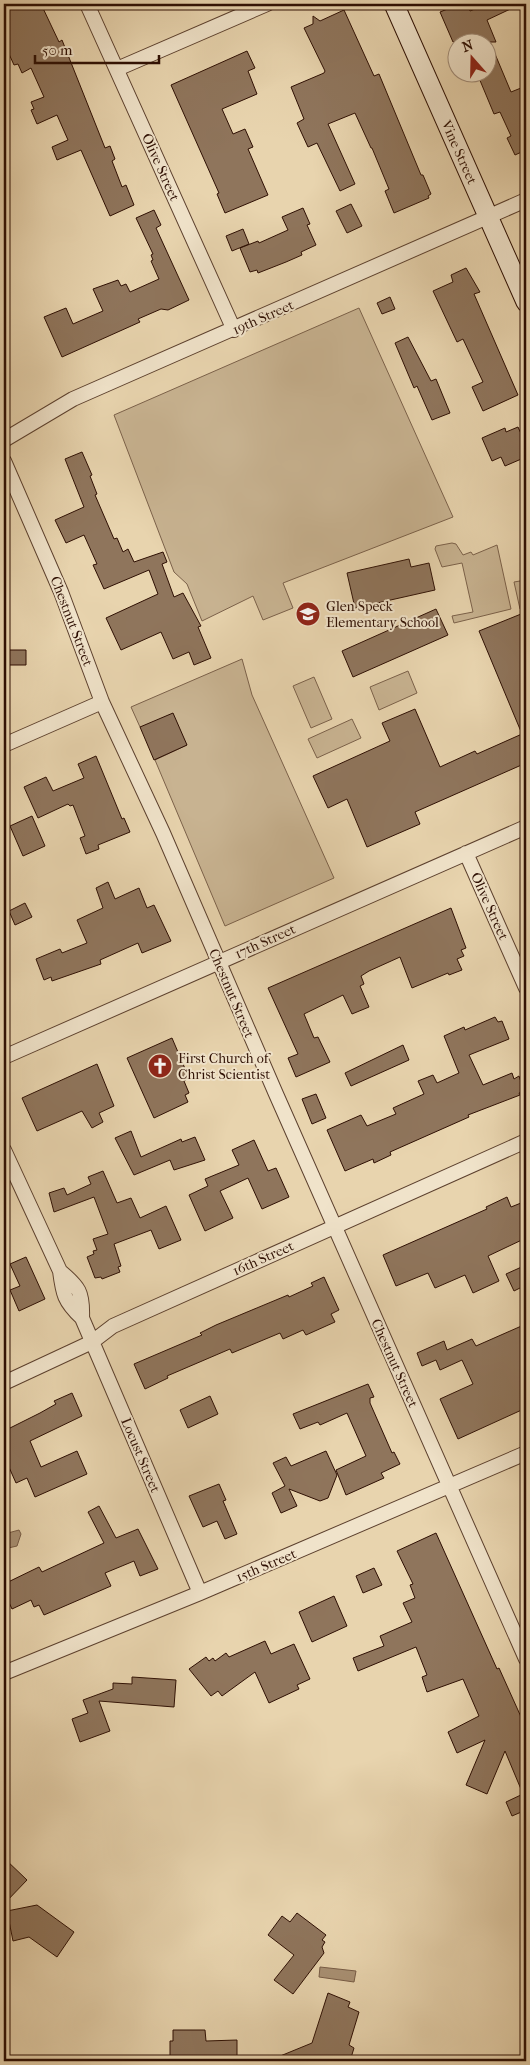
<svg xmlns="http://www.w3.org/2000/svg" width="530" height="2065" font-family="'IM FELL French Canon',serif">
<rect width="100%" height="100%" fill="#e8d4ae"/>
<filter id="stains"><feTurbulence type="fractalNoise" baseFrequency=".004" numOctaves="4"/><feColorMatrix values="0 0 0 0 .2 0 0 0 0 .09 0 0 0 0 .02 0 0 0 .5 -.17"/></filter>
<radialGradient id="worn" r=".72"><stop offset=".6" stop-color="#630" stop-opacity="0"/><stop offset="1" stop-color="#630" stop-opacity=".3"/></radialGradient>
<!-- green -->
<path fill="#c8b391" stroke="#7b614a" d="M359,308L453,517L283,583L293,608L263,620L253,596L202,621L187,584L174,572L114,415Z
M452,543L456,544L463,555L471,552L473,555L497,545L511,609L454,623L452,616L473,612L462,563L442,567L435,549L436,546Z
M526,580V606L520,609L514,582Z
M242,659L252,695L334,878L225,926L155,760L187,745L140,727L131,707Z
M408,671L417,693L379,710L370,687Z
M314,677L332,719L311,728L293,686Z
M352,719L361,738L317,758L308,739Z"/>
<!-- water -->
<path fill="#a99174" stroke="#785d47" d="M19,1530L21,1534L17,1546L4,1549V1541L8,1533Z
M320,1967L356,1971L354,1982L319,1977Z"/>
<!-- building -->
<path fill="#8f755c" stroke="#2e0f03" d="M4,4H41L59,42L62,40L105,148L110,146L115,159L112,161L122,187L126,185L134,205L110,216L81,150L57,160L52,147L68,140L57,115L37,124L31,110L34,109L31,102L44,97L31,68L22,73L18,64L14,65L4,43Z
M460,4H467L470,11L487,4H521L487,20L496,42H490L511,92L526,86V150L515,155L507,138L511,136L500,112L494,114L479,78L488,75V42H453L440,12Z
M344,10L374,76L379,74L421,175H423L431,194L428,196L429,198L394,213L385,191L389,189L372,148H371L355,113L328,124L355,184L340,191L317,143L308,147L297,123L304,119L291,87L324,73L325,71L304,28L313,24V16L320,21Z
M247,51L255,68L248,71L257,94L222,109L233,134L245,129L253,147L248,149L268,195L225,213L217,194L219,193L171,85Z
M351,204L362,226L347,233L336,211Z
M303,208L310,224L307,225L316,245L301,252L302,255L286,262L258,273L257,270L250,272L240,248L258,241L259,243L288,230L282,217Z
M154,210L161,225L156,228L189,300L168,310L161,309L138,319L140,322L62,357L44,317L66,308L73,324L103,311L93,289L118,280L121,286L126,284L130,292L159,279L151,261L153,260L151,255L153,254L136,218Z
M243,229L249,244L232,251L226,236Z
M466,268L480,292L474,294L518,395L483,411L472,387L483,382L463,339L457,342L433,291L453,282L451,275Z
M390,297L395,309L382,314L377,303Z
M408,337L431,381L436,379L450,413L432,420L417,386L414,388L395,343Z
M518,427L523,438L526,436V457L505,466L501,457L492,461L482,438L505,428L506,432Z
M82,452L92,475L90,476L97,494L95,495L114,539L117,538L123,552L128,549L134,562L163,552L167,562L162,564L174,597L183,593L201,626L198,627L211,658L194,665L189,652L173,659L161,632L121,650L106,618L158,594L149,570L104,589L93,565L97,564L84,535L66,543L55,520L84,507L65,459Z
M409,559L411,567L429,563L435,590L355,608L347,573Z
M436,609L448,635L353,677L342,651Z
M526,612V763L415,812L420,824L367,847L347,799L328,808L313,776L390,741L382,723L415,709L440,767L475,751L477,754L522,734L479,631Z
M6,650H26V665H6Z
M173,713L187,745L154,760L140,727Z
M96,756L122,819L124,818L130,832L98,845L99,849L86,854L80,838L85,836L73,805L70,806L68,804L38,818L24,787L46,777L53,791L84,778L78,764Z
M32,816L45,846L23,856L10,826Z
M108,882L115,899L139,888L147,908L154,905L171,941L142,953L138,943L100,960L101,964L52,981L51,977L44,980L36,959L60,949L62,953L87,943L77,920L103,908L96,888Z
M25,903L32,917L15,925L9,911Z
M451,908L466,948L461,950L464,956L457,959L462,970L449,975L448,973L412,988L400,957L369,971L361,976L364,984L360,986L369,1007L352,1014L343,995L304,1014L314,1038L318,1037L330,1062L296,1077L288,1058L298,1054L268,988Z
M495,1017L498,1022L502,1021L509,1039L469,1055L483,1085L512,1073L514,1079L519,1076L524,1091L519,1093L520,1095L468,1115L469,1117L390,1152L391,1155L374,1163L373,1159L345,1171L327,1130L361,1115L367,1126L396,1114L393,1108L424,1094L418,1081L433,1075L437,1083L459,1073L444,1036L464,1027L465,1030Z
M172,1038L189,1078L184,1081L189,1093L185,1095L188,1102L154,1118L127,1058Z
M403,1045L409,1060L351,1086L345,1073Z
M97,1064L114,1106L99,1113L103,1122L92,1128L82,1111L37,1131L22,1098Z
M316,1094L326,1118L312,1124L302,1099Z
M131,1131L141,1157L181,1139L182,1142L195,1137L205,1160L174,1170L170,1160L134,1175L115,1138Z
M254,1140L268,1171L276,1168L289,1197L262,1209L248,1178L220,1191L233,1218L205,1231L189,1195L208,1186L205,1179L239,1165L232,1150Z
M103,1171L117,1203L131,1198L140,1218L166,1206L181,1240L159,1249L151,1230L114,1244L121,1266L118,1267L120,1272L102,1279L101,1277L95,1278L87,1257L94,1254L93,1251L97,1250L93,1239L108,1234L94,1197L54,1212L49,1193L64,1188L67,1195L91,1184L88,1177Z
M507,1197L511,1207L526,1201V1238L488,1256L499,1281L473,1293L465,1275L435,1288L428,1273L396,1286L383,1255L487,1209L486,1207Z
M26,1257L45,1299L19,1311L10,1290L20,1286L10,1264Z
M526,1265V1285L514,1291L506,1274Z
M324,1277L339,1310L331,1314L335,1322L306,1335L303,1330L283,1339L280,1333L232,1353L230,1349L167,1376L168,1378L145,1389L134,1364L202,1335L200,1333L216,1325L288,1295L289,1297L313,1286L311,1283Z
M526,1324V1408L458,1439L440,1399L473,1384L462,1360L440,1370L436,1360L422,1366L417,1353L444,1341L447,1350L472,1339L476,1346Z
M368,1384L374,1397L370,1398V1403L392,1453L394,1452L400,1464L381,1473L384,1478L346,1495L336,1470L366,1456L347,1413L320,1425L318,1422L300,1429L293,1414Z
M72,1393L82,1416L30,1441L41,1467L77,1451L87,1474L35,1497L27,1478L16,1483L4,1456V1431L40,1413L56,1404L54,1401Z
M210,1396L218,1414L188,1428L180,1410Z
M326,1451L337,1475L328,1498L320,1501L289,1489L297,1506L281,1513L272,1493L285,1486L273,1463L286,1457L291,1466Z
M219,1484L226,1500L223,1501L237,1534L225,1539L217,1521L203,1527L189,1496Z
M99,1506L116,1538L138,1529L158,1569L140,1576L134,1561L105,1573L111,1586L44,1615L39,1605L34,1607L31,1600L12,1609L4,1592V1584L39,1567L42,1572L104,1543L88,1512Z
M436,1533L497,1669L499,1668L526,1728V1810L512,1816L506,1802L523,1794L505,1751L487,1794L466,1785L485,1740L457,1753L448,1732L479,1716L463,1679L427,1692L422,1677L427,1675L416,1647L358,1671L353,1658L384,1646L380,1636L412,1622L403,1603L415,1598L410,1585L413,1584L397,1551Z
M374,1568L382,1585L363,1593L356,1576Z
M334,1596L347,1626L312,1642L299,1612Z
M265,1641L271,1654L294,1644L310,1679L297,1685L299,1689L269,1703L255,1672L222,1696L218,1691L211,1696L189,1669L206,1657L209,1661L213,1658L215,1661L226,1653L229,1657Z
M132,1677L176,1680L174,1707L99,1701L110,1731L80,1742L72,1719L88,1713L83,1700L113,1689V1683L132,1684Z
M4,1858L27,1880L4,1904Z
M37,1905L74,1932L57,1957L29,1937L13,1941L7,1911Z
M297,1913L326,1935L322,1940L325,1942L322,1947L324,1953L293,1994L274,1980L294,1955L268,1935L282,1916L290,1922Z
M328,1993L350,2002L348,2007L359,2012L349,2045L354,2048L350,2061H268L312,2043Z
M173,2030H205L206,2041L237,2040V2061H170V2041H173Z"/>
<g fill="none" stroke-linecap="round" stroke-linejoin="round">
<defs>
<path id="street" d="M87,4L234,330
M117,69L267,4
M4,440L73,399L526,200
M4,461L61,592L102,702L163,833L276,1094L526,1659
M4,745L102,702
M466,853L526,988
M4,1057L526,827
M4,1150L60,1271C63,1294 64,1301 82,1318L200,1593
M60,1271C79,1287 83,1292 82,1318
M4,1383L92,1342L113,1326L526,1141
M4,1673L200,1593L526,1453"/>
<g id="secondary">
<path id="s1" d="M394,4L526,302"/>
</g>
</defs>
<!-- street casing -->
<use href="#street" stroke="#5c402e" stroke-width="16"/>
<!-- secondary casing -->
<use href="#secondary" stroke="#2e0f03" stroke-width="21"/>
<!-- street -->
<use href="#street" stroke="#f0e3ca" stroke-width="14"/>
<!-- secondary -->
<use href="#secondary" stroke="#f0e3ca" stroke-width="19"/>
</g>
<!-- icons -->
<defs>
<symbol id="school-disc" viewBox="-11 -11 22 22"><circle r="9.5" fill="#8f2418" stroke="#f0e3ca"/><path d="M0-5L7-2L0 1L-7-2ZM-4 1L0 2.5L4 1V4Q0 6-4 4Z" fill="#fff"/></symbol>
<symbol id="church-disc" viewBox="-11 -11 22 22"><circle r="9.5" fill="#8f2418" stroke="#f0e3ca"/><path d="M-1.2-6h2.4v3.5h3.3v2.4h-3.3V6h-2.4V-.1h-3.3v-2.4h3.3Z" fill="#fff"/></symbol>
</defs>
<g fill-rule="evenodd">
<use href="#school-disc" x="294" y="600" width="28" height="28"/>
<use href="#church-disc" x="146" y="1052" width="28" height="28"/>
</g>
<g text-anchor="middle" stroke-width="4" stroke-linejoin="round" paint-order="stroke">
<!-- street labels -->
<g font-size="14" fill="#2e0f03" stroke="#f0e3ca">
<text dy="5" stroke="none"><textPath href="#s1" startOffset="162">Vine Street</textPath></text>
<text transform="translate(161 167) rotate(66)" y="5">Olive Street</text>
<text transform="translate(263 317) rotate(-24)" y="5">19th Street</text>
<text transform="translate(72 621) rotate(69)" y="5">Chestnut Street</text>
<text transform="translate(490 906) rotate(66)" y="5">Olive Street</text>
<text transform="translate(265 941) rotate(-24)" y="5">17th Street</text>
<text transform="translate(232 993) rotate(67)" y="5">Chestnut Street</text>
<text transform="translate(263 1258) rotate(-24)" y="5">16th Street</text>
<text transform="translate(395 1363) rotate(66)" y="5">Chestnut Street</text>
<text transform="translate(141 1455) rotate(67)" y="5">Locust Street</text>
<text transform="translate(266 1565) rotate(-23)" y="5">15th Street</text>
</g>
<!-- poi labels -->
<g font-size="14" fill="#2e0f03" stroke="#f0e3ca" text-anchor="start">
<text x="326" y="611">Glen Speck<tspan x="326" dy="16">Elementary School</tspan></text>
<text x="178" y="1063">First Church of<tspan x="178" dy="16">Christ Scientist</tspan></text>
</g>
</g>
<!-- margin -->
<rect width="530" height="2065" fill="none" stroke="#e8d4ae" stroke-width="20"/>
<rect x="5" y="5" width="520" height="2055" fill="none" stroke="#2e0f03" stroke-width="2.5"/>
<rect x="10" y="10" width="510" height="2045" fill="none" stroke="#2e0f03"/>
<!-- north arrow -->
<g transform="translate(472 58) rotate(340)"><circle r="24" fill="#f0e3ca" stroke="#a28e7a"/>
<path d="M0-4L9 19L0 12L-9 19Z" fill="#8f2418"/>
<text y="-8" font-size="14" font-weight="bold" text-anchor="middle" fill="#2e0f03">N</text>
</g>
<!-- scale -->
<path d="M35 55v8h124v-8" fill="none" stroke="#2e0f03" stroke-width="2.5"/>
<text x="42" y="55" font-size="15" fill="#2e0f03" stroke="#f0e3ca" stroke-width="4" paint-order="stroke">50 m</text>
<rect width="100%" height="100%" filter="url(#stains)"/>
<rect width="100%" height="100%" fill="url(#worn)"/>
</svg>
